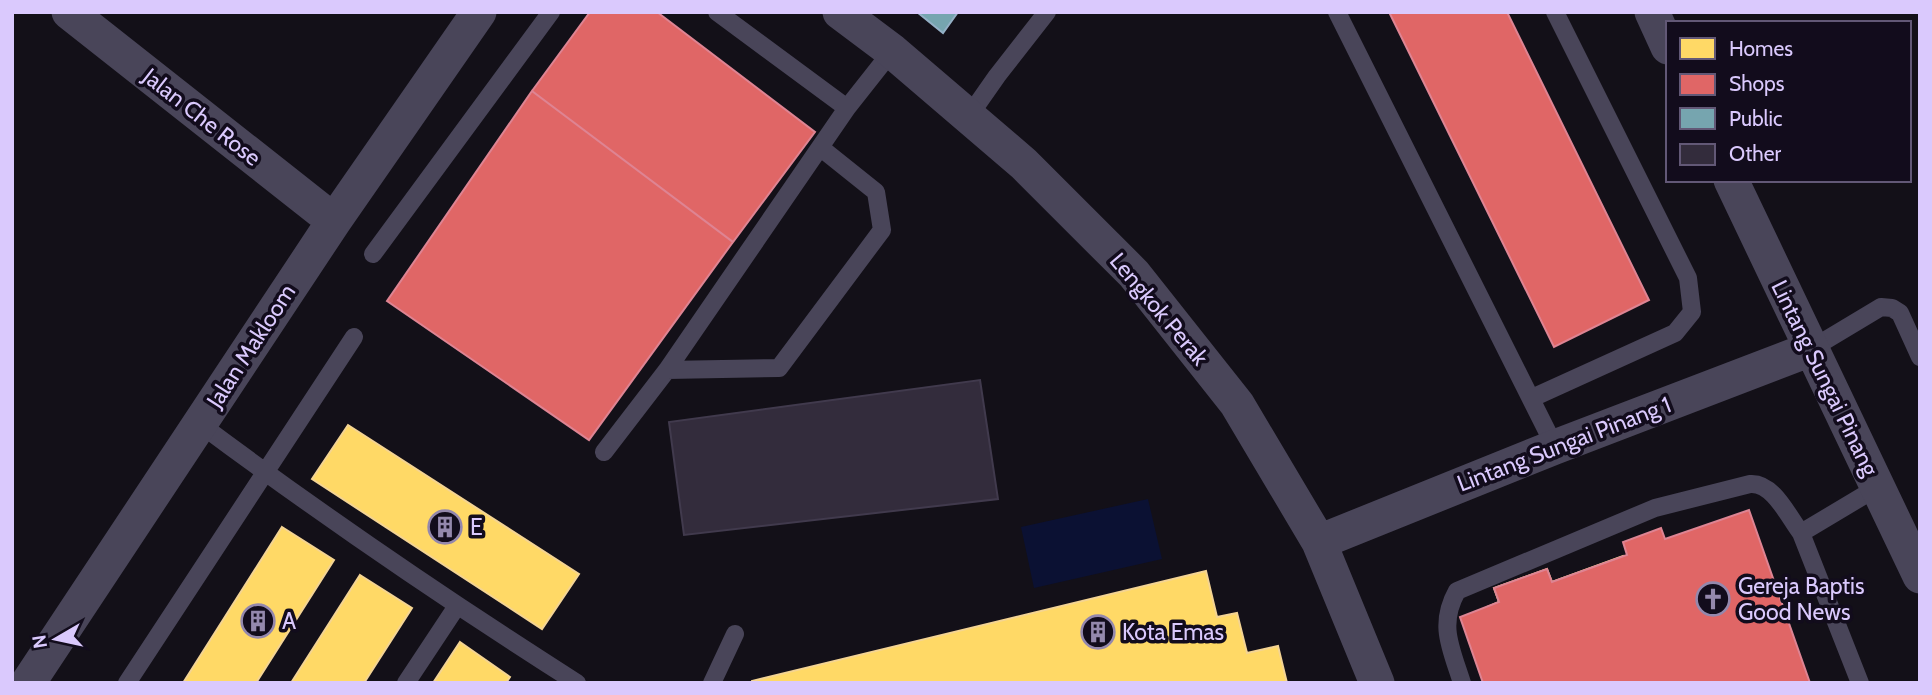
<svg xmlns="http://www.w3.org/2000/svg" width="1932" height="695" font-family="Cabin,sans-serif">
<rect width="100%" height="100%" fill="#131018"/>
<!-- water -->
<path fill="#0b1133" d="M1148,499L1162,559L1034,588L1021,527Z"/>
<!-- homes -->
<path fill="#ffd966" stroke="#f4d493" stroke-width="2" d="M348,425L579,574L542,629L312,479Z
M282,527L334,560L256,683H183Z
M1623,556L1669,683H1619L1585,588L1545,602L1574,683H1514L1487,607L1499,602L1494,588L1547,569L1552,582Z
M1206,571L1217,617L1237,613L1247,653L1278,646L1287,683H752V681Z
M360,575L412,608L364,683H291Z
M460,642L510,677L506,683H433Z"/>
<!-- shops -->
<path fill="#e06666" stroke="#de8493" stroke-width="2" d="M590,12H657L815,132L733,242L532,91Z
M1389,12H1507L1649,300L1554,347Z
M532,91L733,242L589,440L387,301Z
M1749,510L1810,683H1483L1460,617L1499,602L1494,588L1547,569L1552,582L1627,555L1623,542L1661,528L1665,539Z"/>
<!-- public -->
<path fill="#76a5af" stroke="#94b0c6" stroke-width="2" d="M917,12H958L943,33Z"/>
<!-- building -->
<path fill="#332c3c" stroke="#413a4d" stroke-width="2" d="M980,380L998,499L684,535L669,422Z"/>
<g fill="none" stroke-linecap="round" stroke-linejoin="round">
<!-- lane -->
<path stroke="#494559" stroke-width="18" d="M717,12L847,108
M1337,12L1555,447
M969,116L997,76L1047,12
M373,254L551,12
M1811,349L1881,307L1892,308L1900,313L1920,357
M667,370L779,368L882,230L876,192L821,148
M1532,398L1675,333L1692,312L1688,278L1555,12
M200,424C322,515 448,601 577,683
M604,452L667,370L847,108L892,51
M127,683L354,337
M406,683L457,606
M712,683L735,634
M1462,683C1451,648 1438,625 1457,591L1655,508L1750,484C1773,482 1788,516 1801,533
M1860,683L1801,533L1878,487"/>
<!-- street -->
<path stroke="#494559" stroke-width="35" d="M69,12L334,221
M840,12L892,51L1024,164L1134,274L1237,404L1319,542L1377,683
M1652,12L1668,47
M1731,180L1920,576
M1319,542L1555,447L1811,349
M28,683L334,221L479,12"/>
</g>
<!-- icons -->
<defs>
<symbol id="building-ring" viewBox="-11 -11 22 22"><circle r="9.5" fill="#120c1c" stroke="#9488ad" stroke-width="1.5"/><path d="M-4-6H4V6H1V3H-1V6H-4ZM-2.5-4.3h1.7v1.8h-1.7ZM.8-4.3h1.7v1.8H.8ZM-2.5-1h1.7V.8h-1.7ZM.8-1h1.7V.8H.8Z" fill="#9488ad"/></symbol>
<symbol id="church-ring" viewBox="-11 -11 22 22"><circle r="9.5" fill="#120c1c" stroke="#9488ad" stroke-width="1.5"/><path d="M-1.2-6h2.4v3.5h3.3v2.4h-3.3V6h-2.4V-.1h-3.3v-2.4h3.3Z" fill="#9488ad"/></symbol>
</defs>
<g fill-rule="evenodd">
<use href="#building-ring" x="426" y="508" width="38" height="38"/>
<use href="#church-ring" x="1694" y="580" width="38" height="38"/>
<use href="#building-ring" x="239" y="602" width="38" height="38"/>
<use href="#building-ring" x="1079" y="613" width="38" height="38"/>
</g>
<g text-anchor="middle" stroke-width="7" stroke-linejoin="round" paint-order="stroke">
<!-- street labels -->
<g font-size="23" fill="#dac9fd" stroke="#120c1c">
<text transform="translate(202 117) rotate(38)" y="8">Jalan Che Rose</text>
<text transform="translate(1159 309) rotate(50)" y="8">Lengkok Perak</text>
<text transform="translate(251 346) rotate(-57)" y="8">Jalan Makloom</text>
<text transform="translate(1825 378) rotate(64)" y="8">Lintang Sungai Pinang</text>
<text transform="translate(1564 444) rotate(-21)" y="8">Lintang Sungai Pinang 1</text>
</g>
<!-- poi labels -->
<g font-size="23" fill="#dac9fd" stroke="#120c1c" text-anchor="start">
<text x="470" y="535">E</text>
<text x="1738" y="594">Gereja Baptis<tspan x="1738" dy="26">Good News</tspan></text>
<text x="282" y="629">A</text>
<text x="1122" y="640">Kota Emas</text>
</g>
</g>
<!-- border -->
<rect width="1932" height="695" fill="none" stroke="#dac9fd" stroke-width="28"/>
<!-- legend -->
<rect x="1666" y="21" width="245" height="161" fill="#120c1c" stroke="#625876" stroke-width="2"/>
<rect x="1680" y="38" width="35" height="21" fill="#ffd966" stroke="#625876" stroke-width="2"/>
<text x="1729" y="56" font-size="21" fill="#dac9fd">Homes</text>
<rect x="1680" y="74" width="35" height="21" fill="#e06666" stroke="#625876" stroke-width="2"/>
<text x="1729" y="91" font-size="21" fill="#dac9fd">Shops</text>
<rect x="1680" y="108" width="35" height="21" fill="#76a5af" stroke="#625876" stroke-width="2"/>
<text x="1729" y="126" font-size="21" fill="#dac9fd">Public</text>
<rect x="1680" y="144" width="35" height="21" fill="#332c3c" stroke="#625876" stroke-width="2"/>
<text x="1729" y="161" font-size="21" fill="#dac9fd">Other</text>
<!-- north arrow -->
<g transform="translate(56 639) rotate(261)" stroke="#120c1c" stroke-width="5" paint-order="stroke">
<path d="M0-5L12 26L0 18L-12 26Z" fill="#dac9fd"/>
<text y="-10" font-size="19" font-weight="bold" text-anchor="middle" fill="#dac9fd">N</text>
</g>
</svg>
